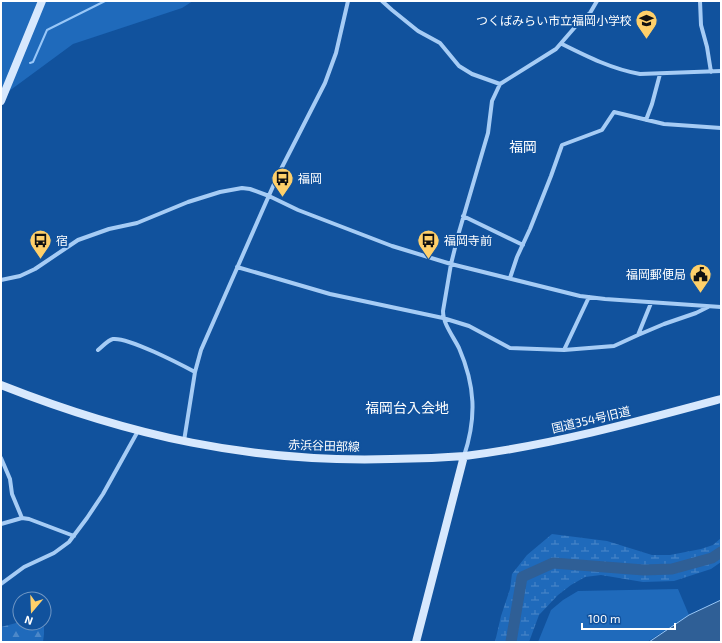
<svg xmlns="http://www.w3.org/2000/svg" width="722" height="643" font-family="'Exo 2','Noto Sans JP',sans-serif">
<defs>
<pattern id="forest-firs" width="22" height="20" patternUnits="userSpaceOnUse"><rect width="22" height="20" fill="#1f6abb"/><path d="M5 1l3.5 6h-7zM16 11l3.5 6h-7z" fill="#4c88c9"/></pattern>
<pattern id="wetland-marsh" width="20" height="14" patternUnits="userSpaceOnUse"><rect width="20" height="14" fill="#1f6abb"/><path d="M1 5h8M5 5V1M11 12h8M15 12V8" fill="none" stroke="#4c88c9"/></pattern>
</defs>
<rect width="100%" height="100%" fill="#11529d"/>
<!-- green -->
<path fill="#1f6abb" d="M1,1H193L182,8L73,44L1,97Z
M678,589L689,615L647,642H538L551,610L563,600L578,591Z"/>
<!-- forest -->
<path fill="url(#forest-firs)" d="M44,617V634L43,642H1V627L20,622V623H44Z"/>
<!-- wetland -->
<path fill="url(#wetland-marsh)" d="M552,534L607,541L652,555H670L701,549L713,545L721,538V562L711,569L674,581L643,582L601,575L585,577L571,585L558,595L539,615L529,642H495L501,616L510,589L512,574L527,555Z"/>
<!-- water -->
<path fill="#2f5f96" stroke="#98c7f8" d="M721,600V642H649L689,615Z"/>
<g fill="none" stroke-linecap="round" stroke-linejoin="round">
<!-- stream -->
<path stroke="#98c7f8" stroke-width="2" d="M30,63L33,62L47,30L105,1"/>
<!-- river -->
<path stroke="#2f5f96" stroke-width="11" d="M511,642L522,577L553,563L644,570L672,569L712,558L721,552"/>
<!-- street -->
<path stroke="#a6ccf5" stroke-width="4" d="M382,1L392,10L418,31L440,43L459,66L472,74L500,84
M700,1L701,25L707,47L711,72
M562,44C588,57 612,69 640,74L721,71
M646,120L652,104L660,74
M463,216L523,245
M237,267L330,294L443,318L469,326L510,348L564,350L614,346L638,335L664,324L696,313L708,307
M510,278L517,257L530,229L551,176L562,145L602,130L614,112L664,124L721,128
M1,280L20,276L35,269L78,240L109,229L137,223L188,202L220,192L242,188L250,189L269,196L298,210L392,246L451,264L580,296L605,299L721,307
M638,335L651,303
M98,350C103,346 108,340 113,339C128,337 180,364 195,372
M564,350L589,297
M184,441L195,372L201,350L278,175L325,83L336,53L348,1
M464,456C477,417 475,385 459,348C453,336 443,324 443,311L451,264L459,232L488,133L492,101L500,84L556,49L582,19L590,13L597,1
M1,458L10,479L12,494L22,518L29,519L74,536
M1,524L22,518
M1,584L24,567L54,553L69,542L87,518L103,494L138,431"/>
<!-- secondary -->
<path stroke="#d7e8fd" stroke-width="8" d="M1,101L42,1
M1,385C130,436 251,463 391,459C415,459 440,458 465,456C552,445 636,422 721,399
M416,642L464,456"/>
</g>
<!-- icons -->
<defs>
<symbol id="school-pin" viewBox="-11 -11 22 30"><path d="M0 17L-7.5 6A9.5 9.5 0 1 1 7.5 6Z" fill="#ffd06a" stroke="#11529d"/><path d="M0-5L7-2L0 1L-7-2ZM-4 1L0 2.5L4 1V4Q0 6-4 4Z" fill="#111"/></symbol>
<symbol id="bus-pin" viewBox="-11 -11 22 30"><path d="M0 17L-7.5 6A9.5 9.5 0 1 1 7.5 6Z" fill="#ffd06a" stroke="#11529d"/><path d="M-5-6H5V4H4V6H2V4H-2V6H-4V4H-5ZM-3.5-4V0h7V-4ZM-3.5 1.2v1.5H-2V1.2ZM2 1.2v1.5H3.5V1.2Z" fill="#111"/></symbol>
<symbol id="civic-pin" viewBox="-11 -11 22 30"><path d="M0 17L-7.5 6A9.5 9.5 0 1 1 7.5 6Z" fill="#ffd06a" stroke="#11529d"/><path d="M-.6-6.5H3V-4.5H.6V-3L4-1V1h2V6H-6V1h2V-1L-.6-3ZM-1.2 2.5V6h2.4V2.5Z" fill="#111"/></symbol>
</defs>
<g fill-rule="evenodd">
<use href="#school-pin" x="634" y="8" width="25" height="34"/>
<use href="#bus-pin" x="270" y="166" width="25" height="34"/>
<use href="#bus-pin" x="28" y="228" width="25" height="34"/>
<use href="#bus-pin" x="416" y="228" width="25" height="34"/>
<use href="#civic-pin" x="688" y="262" width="25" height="34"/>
</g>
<g text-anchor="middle" stroke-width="4" stroke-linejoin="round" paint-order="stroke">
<!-- poi labels -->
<g font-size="12" fill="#fff" stroke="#11529d" text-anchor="start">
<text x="632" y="25" text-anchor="end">つくばみらい市立福岡小学校</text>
<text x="298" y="183">福岡</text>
<text x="56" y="245">宿</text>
<text x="444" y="245">福岡寺前</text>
<text x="686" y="279" text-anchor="end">福岡郵便局</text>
</g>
<!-- street labels -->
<g font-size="12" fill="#fff" stroke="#11529d">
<text transform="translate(591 420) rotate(-13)" y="4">国道354号旧道</text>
<text transform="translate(324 446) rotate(2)" y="4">赤浜谷田部線</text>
</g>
<!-- quarter labels -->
<g font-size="14" fill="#fff" stroke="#11529d">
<text x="523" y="152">福岡</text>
<text x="407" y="413">福岡台入会地</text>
</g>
</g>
<!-- border -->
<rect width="722" height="643" fill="none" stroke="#ffffff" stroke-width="4"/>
<!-- north arrow -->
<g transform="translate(32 611) rotate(199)"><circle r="19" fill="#11529d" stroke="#7097c4"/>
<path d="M0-3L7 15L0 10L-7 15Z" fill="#ffd06a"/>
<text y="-6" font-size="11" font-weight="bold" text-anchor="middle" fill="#ffffff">N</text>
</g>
<!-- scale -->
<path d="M582 623v6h93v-6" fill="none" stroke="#ffffff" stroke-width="2"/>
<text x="588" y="623" font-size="12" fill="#ffffff" stroke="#11529d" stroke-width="3" paint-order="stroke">100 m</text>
</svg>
